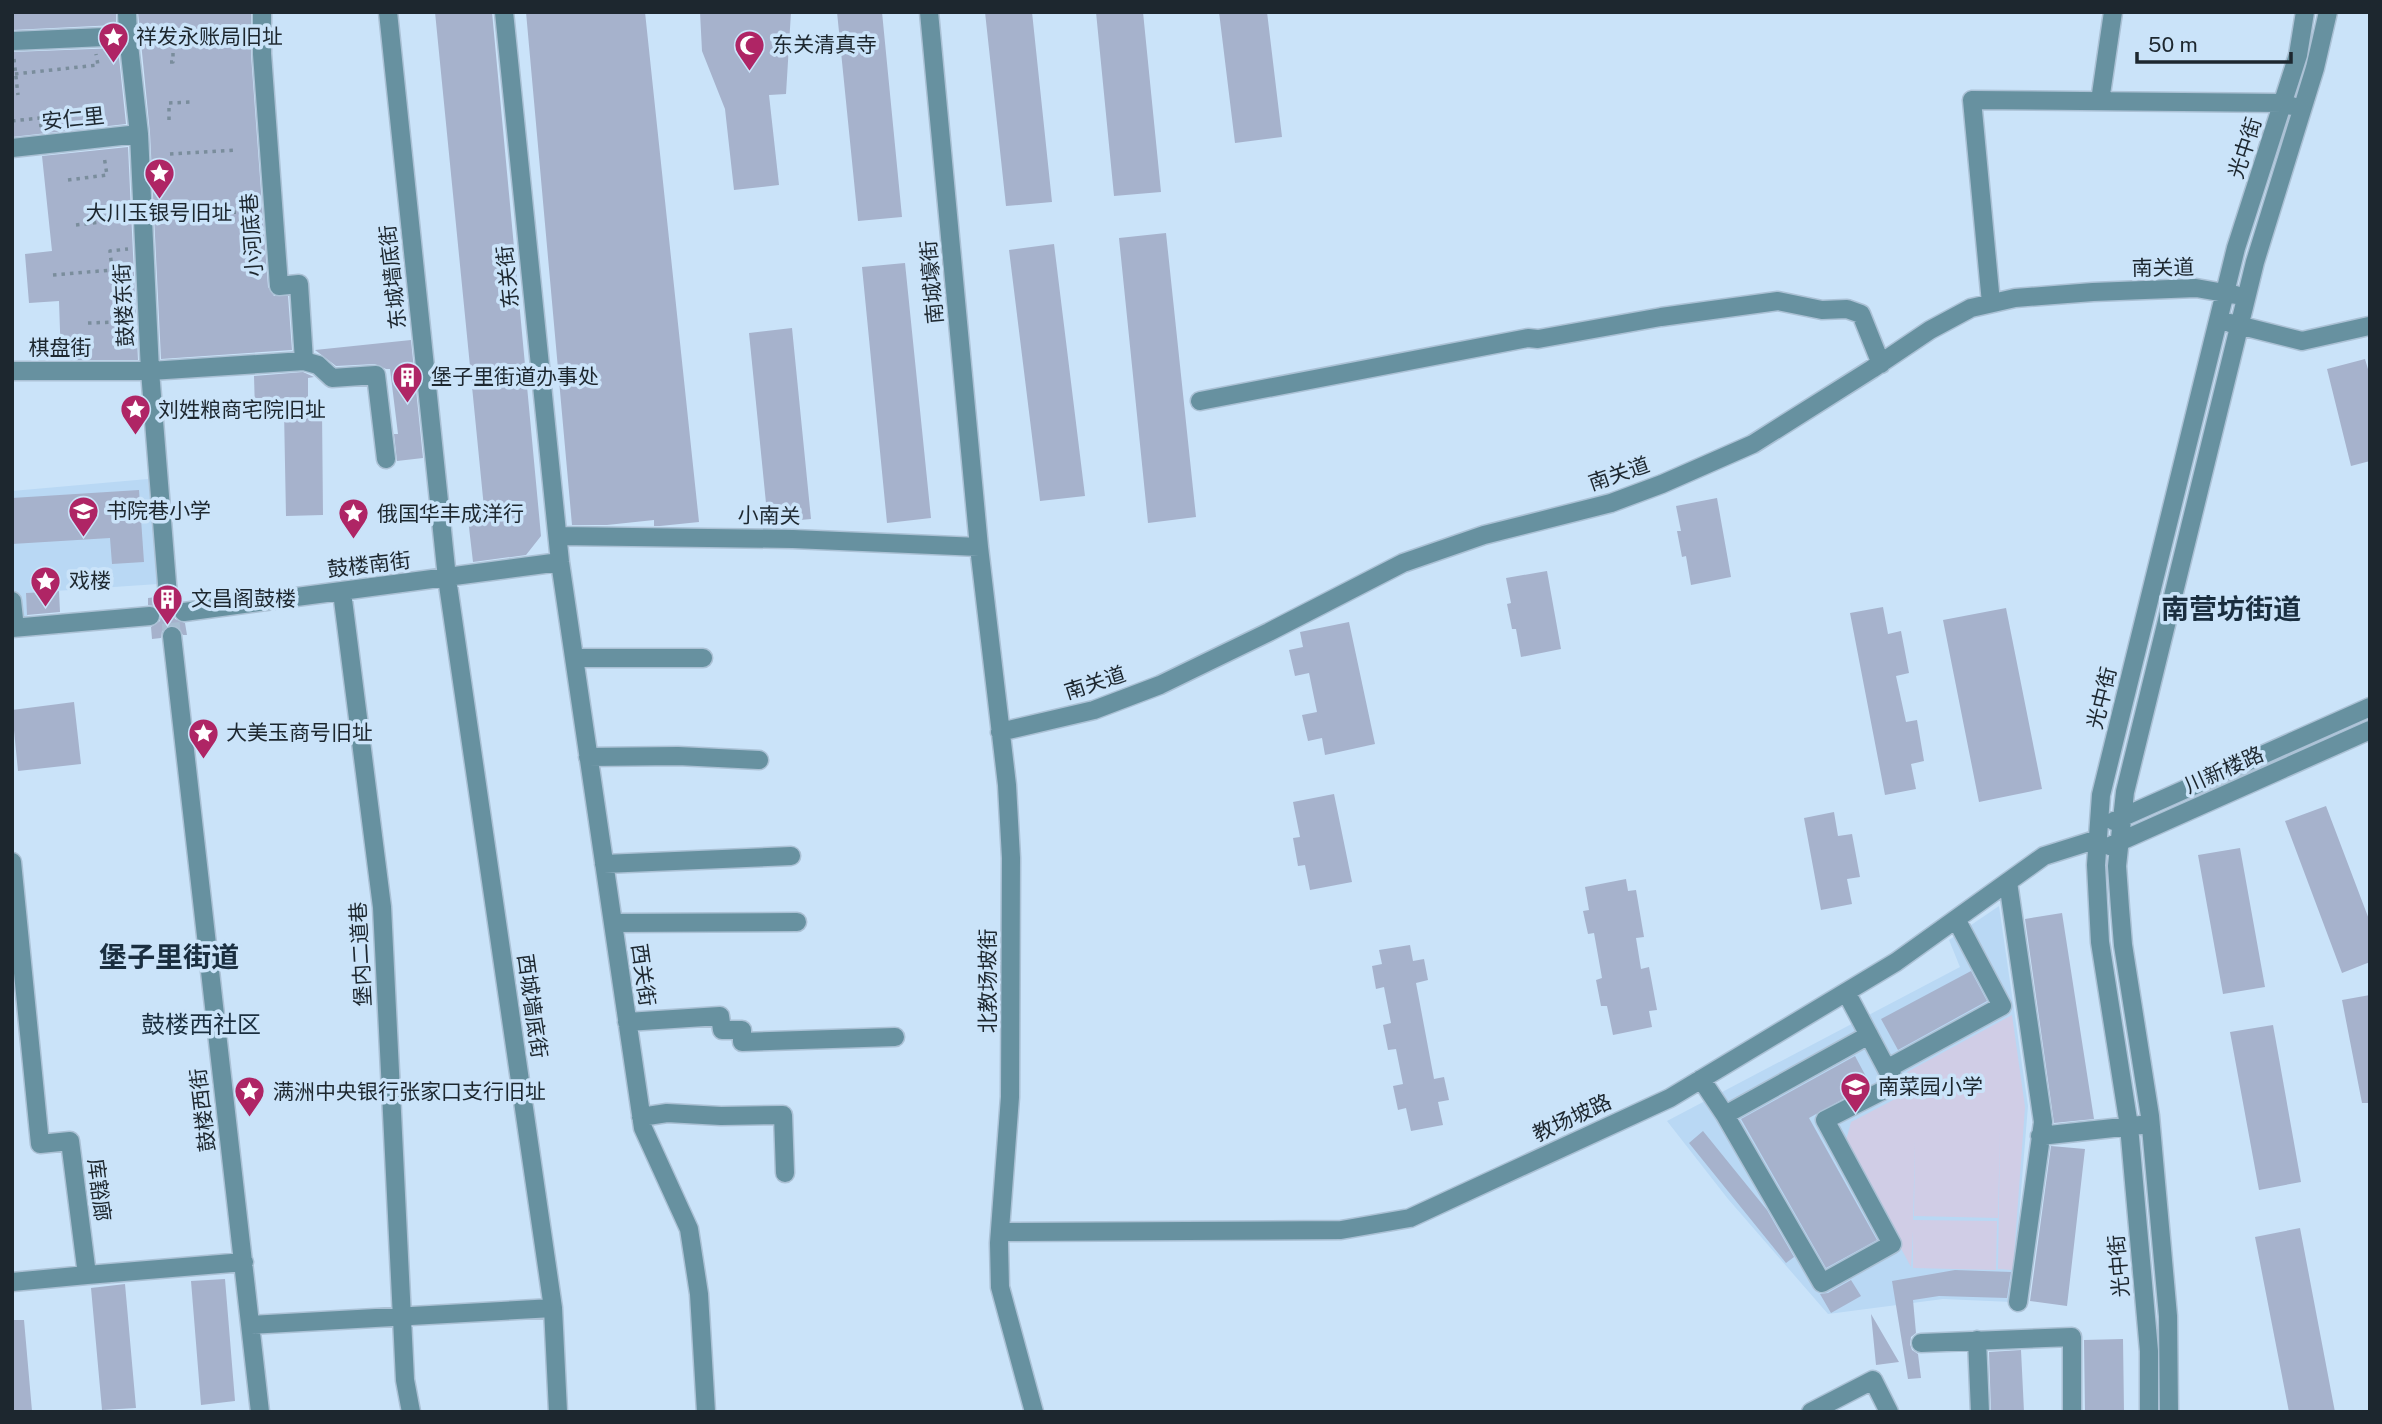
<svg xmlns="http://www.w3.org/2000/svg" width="2382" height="1424" font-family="'Public Sans','Noto Sans SC',sans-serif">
<rect width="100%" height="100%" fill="#cae3f9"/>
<!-- built -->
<path fill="#b9d8f4" d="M148,479L158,584L26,593L28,623L12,624V491Z
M1999,906L2028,1106L2012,1302L1943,1299L1828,1314L1728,1199L1667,1121L1960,967L1949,940Z"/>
<!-- green -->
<path fill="#d0cde6" d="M2012,1015L2025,1107L2013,1270L1998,1269L2000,1128L1998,1218L1914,1216L1915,1141L1913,1220L1997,1221L1996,1270L1913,1268V1231L1911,1267L1845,1144L1851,1122L1897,1098L1907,1072Z"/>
<!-- building -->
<path fill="#a6b2cc" d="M12,12H116V25L12,30Z
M138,12H251V55L268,287L274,296H288L292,350L161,359L150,133Z
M435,12H492L541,536L526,555L473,562L467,510L484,508Z
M526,12H645L699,522L660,526H654V520L607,525H572Z
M700,12H791L786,94L769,95L779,185L734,190L725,109L702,51Z
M837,12H882L902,217L858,221Z
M985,12H1032L1052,202L1006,206Z
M1096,12H1143L1161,192L1114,196Z
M1219,12H1267L1282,137L1235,143Z
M118,48L126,124L12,137V52Z
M128,147L138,360H61L59,301L29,303L25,254L52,251L42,156Z
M1166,233L1196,517L1148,523L1119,238Z
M1054,244L1085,496L1040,501L1009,250Z
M905,263L931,518L887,523L862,267Z
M792,328L811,519L768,523L749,333Z
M411,340L423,458L397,461L394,434H398L390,369H386L375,364L336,366L315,350Z
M2365,359L2370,376V461L2351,466L2327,369Z
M303,372L314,377L308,378V410H322L323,515L286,516L284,411H255L254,376Z
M139,490L144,562L112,564L110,538L12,544V498Z
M1717,498L1731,577L1691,585L1686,556L1682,557L1677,531H1681L1676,506Z
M1547,571L1561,649L1521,657L1516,629H1512L1507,604L1511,603L1506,578Z
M59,591L60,612L27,615L26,593Z
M182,594L183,601L177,603L173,613L175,619L185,623L187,635H183L177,626L170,625L162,631L161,638L152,639L151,627L160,621L161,614L155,606L148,605V598L157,597L163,606L170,607L175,605L179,595Z
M1883,607L1888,634L1901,631L1909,673L1896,676L1906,722L1917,720L1924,761L1911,764L1916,789L1885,795L1850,613Z
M2006,608L2042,789L1979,802L1943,620Z
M1349,622L1375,744L1325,755L1322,738L1308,741L1302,715L1317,712L1309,673L1295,676L1289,650L1303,647L1300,632Z
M74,702L81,764L18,771L12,710Z
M1334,794L1352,882L1310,890L1305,865L1298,866L1293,838L1300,837L1293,802Z
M2326,806L2370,922V962L2342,973L2285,821Z
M1834,812L1838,836L1852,834L1860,877L1847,879L1852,904L1821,910L1804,818Z
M2240,848L2265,987L2223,994L2198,855Z
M1626,879L1628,891L1636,890L1644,937L1636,938L1641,969L1649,967L1657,1010L1649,1011L1652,1027L1613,1035L1607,1006H1601L1596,980L1602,978L1594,933L1588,934L1583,911L1589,910L1585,887Z
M2062,913L2094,1119L2054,1123L2025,919Z
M1410,945L1413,961L1424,959L1428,980L1416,983L1434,1079L1444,1077L1449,1100L1438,1102L1443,1125L1411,1131L1406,1108L1398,1110L1393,1086L1403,1084L1396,1049L1388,1050L1383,1025L1391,1023L1384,987L1376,989L1372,966L1382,964L1379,950Z
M1971,971L1987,1001L1898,1050L1881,1019Z
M2370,995V1103H2362L2342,1000Z
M2273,1025L2301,1182L2259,1190L2230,1032Z
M1855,1056L1870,1084L1809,1118L1877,1240L1826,1268L1741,1119Z
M1703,1131L1767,1210L1794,1257L1786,1263L1689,1143Z
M2051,1146L2085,1149L2067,1306L2030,1301Z
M2300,1228L2335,1412H2289L2255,1237Z
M1955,1270L2011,1272L2007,1298L1939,1296L1913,1300L1916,1333L1911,1337L1910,1344L1912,1350L1918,1354L1921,1378L1908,1379L1892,1281Z
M225,1279L235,1401L201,1405L191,1281Z
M1851,1280L1861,1296L1831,1313L1820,1294L1828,1293Z
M125,1284L136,1408L102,1410L91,1288Z
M1871,1314L1899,1362L1876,1365Z
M12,1320H24L32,1411L12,1412Z
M2123,1339L2124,1412H2085L2084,1340Z
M2021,1350L2024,1412H1991L1989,1352Z"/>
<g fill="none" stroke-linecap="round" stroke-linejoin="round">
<!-- minor-tunnel -->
<path stroke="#a7bdd1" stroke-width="18" stroke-dasharray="18 9" stroke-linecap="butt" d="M168,596L172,636"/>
<defs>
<path id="minor" d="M127,12L128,36L139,134L150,371L168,596
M504,12L560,562L643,1128L689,1229L699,1294L706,1412
M929,12L979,547L1007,785L1011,858L1010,1097L999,1243L1000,1287L1034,1412
M12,41L128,36
M2100,101L2113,12
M12,148L139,134
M1991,303L1972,100L2283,103L2292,106
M2230,323L2302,341L2369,326
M304,361L318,365L332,378L376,375L386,459
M12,371H150L304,361L299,284L279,286L262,54V12
M1200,401L1528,338L1538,339L1661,317L1778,301L1822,310L1847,309L1861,314L1881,364
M558,536L793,539L979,547
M342,592L382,907L405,1380L411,1412
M12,601L15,628
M184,612L560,562
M12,628L150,616
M172,636L260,1412
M574,658H703
M1000,732L1094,710L1160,685L1269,632L1403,563L1484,535L1611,503L1662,484L1753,444L1872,369L1930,330L1971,308L2015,298L2093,292L2196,288L2236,295
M588,757L678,756L759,760
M2114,821L2370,707
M2110,846L2370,730
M12,862L40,1144L70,1141L87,1275L244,1262
M604,864L791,856
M2008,882L2043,1122L2018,1302
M613,923L797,922
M1846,992L1890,1075
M627,1022L720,1016L722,1030H742V1042L895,1037
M1701,1079L1725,1115L1822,1283L1892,1244L1825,1120L1884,1090L1894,1065L2002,1006L1956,919
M1725,1115L1869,1035
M641,1117L667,1113L721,1116L783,1115L785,1173
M2040,1136L2141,1125
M1000,1232L1341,1230L1410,1218L1670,1098L1896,962L2044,856L2098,839
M12,1282L87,1275
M553,1308L558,1412
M251,1325L553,1308L447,578L388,12
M1977,1340L1980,1412
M1921,1343L2072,1337V1412
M1811,1412L1873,1380L1889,1412
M2149,1412V1351L2129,1126L2100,942L2096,865L2101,795L2236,248L2298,55L2305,12
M2169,1412L2168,1316L2150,1116L2123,945L2120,908L2117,866L2125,792L2255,262L2315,68L2328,12"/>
</defs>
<!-- minor casing -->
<use href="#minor" stroke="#abc1d5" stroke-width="21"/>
<!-- path -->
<path stroke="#7a8d9c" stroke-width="3.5" stroke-dasharray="3.5 5" stroke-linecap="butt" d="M35,14V12
M14,59L18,95
M170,62H173V31L190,32
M15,74L98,65L96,54
M65,116L105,112
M169,120V103L192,102
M12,121L40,118L41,127
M170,154L237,150
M68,180L107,175L104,156
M173,215L239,212
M76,225L110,221L109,209H112
M250,267L248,244L258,243
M53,275L112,270L110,251L128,249
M88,323L118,322L119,299"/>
<!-- minor -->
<use href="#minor" stroke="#6791a0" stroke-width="18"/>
</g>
<!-- icons -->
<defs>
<symbol id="sight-pin" viewBox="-11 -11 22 30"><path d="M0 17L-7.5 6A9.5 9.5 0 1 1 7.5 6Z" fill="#af2565" stroke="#cae3f9"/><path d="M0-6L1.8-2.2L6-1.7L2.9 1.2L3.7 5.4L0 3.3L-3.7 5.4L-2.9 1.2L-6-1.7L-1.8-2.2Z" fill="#fff"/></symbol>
<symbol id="mosque-pin" viewBox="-11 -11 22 30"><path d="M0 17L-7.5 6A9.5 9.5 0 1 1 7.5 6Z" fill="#af2565" stroke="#cae3f9"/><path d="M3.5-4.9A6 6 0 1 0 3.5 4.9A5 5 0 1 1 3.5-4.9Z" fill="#fff"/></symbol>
<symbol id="building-pin" viewBox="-11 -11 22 30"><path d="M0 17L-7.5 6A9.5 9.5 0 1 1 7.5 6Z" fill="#af2565" stroke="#cae3f9"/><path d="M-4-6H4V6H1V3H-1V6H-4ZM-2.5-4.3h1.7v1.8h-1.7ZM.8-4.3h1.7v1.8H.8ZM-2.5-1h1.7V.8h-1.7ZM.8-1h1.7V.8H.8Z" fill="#fff"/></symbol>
<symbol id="school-pin" viewBox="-11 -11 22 30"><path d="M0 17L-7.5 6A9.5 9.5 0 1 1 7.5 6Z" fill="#af2565" stroke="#cae3f9"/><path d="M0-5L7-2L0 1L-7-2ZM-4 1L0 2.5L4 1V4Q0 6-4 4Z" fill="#fff"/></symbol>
</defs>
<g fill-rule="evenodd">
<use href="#sight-pin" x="96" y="20" width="35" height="47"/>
<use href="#mosque-pin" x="732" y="28" width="35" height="47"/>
<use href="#sight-pin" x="142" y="156" width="35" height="47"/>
<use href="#building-pin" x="390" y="360" width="35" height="47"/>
<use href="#sight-pin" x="118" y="392" width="35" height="47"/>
<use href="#school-pin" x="66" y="494" width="35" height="47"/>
<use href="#sight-pin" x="336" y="496" width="35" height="47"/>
<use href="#sight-pin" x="28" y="564" width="35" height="47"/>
<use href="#building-pin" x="150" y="582" width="35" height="47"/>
<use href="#sight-pin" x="186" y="716" width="35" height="47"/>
<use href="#school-pin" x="1838" y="1070" width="35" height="47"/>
<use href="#sight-pin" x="232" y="1074" width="35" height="47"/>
</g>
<g text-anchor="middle" stroke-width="7" stroke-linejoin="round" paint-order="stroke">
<!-- poi labels -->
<g font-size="21" fill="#1d272f" stroke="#cae3f9" text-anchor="start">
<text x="136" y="44">祥发永账局旧址</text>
<text x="772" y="52">东关清真寺</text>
<text x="159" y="220" text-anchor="middle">大川玉银号旧址</text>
<text x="431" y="384">堡子里街道办事处</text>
<text x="158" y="417">刘姓粮商宅院旧址</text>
<text x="106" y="518">书院巷小学</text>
<text x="377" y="521">俄国华丰成洋行</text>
<text x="69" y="588">戏楼</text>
<text x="191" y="606">文昌阁鼓楼</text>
<text x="226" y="740">大美玉商号旧址</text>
<text x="1878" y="1094">南菜园小学</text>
<text x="273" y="1099">满洲中央银行张家口支行旧址</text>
</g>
<!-- street labels -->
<g font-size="21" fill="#1d272f" stroke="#cae3f9">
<text transform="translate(73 119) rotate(-6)" y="7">安仁里</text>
<text transform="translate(2245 148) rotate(-72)" y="7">光中街</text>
<text transform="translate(252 235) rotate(-94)" y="7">小河底巷</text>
<text transform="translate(2163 268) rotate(-1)" y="7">南关道</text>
<text transform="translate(393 277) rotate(-96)" y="7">东城墙底街</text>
<text transform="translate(508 277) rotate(-96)" y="7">东关街</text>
<text transform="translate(932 282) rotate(-95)" y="7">南城壕街</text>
<text transform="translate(124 305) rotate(-93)" y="7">鼓楼东街</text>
<text x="60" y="355">棋盘街</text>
<text transform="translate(1619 474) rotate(-19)" y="7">南关道</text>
<text transform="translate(769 516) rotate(1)" y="7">小南关</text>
<text transform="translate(369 565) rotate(-7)" y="7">鼓楼南街</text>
<text transform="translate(1095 683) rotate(-18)" y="7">南关道</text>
<text transform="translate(2102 698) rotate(-76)" y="7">光中街</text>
<text transform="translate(2224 770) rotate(-24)" y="7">川新楼路</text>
<text transform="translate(361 954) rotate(-93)" y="7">堡内二道巷</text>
<text transform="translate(643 975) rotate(82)" y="7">西关街</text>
<text transform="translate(988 981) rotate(-90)" y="7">北教场坡街</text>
<text transform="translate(532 1006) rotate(82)" y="7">西城墙底街</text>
<text transform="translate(203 1110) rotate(-97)" y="7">鼓楼西街</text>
<text transform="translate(1572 1118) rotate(-25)" y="7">教场坡路</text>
<text transform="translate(99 1190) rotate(83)" y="7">库豁廊</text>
<text transform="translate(2119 1266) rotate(-95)" y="7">光中街</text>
</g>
<!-- quarter labels -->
<g font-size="24" fill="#1a2e3f" stroke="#cae3f9">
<text x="201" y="1033">鼓楼西社区</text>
</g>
<!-- district labels -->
<g font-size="28" font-weight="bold" fill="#1a2e3f" stroke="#cae3f9">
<text x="2231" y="619">南营坊街道</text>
<text x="169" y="967">堡子里街道</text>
</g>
</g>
<!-- border -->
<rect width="2382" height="1424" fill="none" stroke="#1d272f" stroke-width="28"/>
<!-- scale -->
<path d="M2137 52v10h154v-10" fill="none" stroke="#1d272f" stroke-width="3.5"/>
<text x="2148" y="52" font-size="21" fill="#1d272f" stroke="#cae3f9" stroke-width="5" paint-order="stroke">50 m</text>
</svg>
